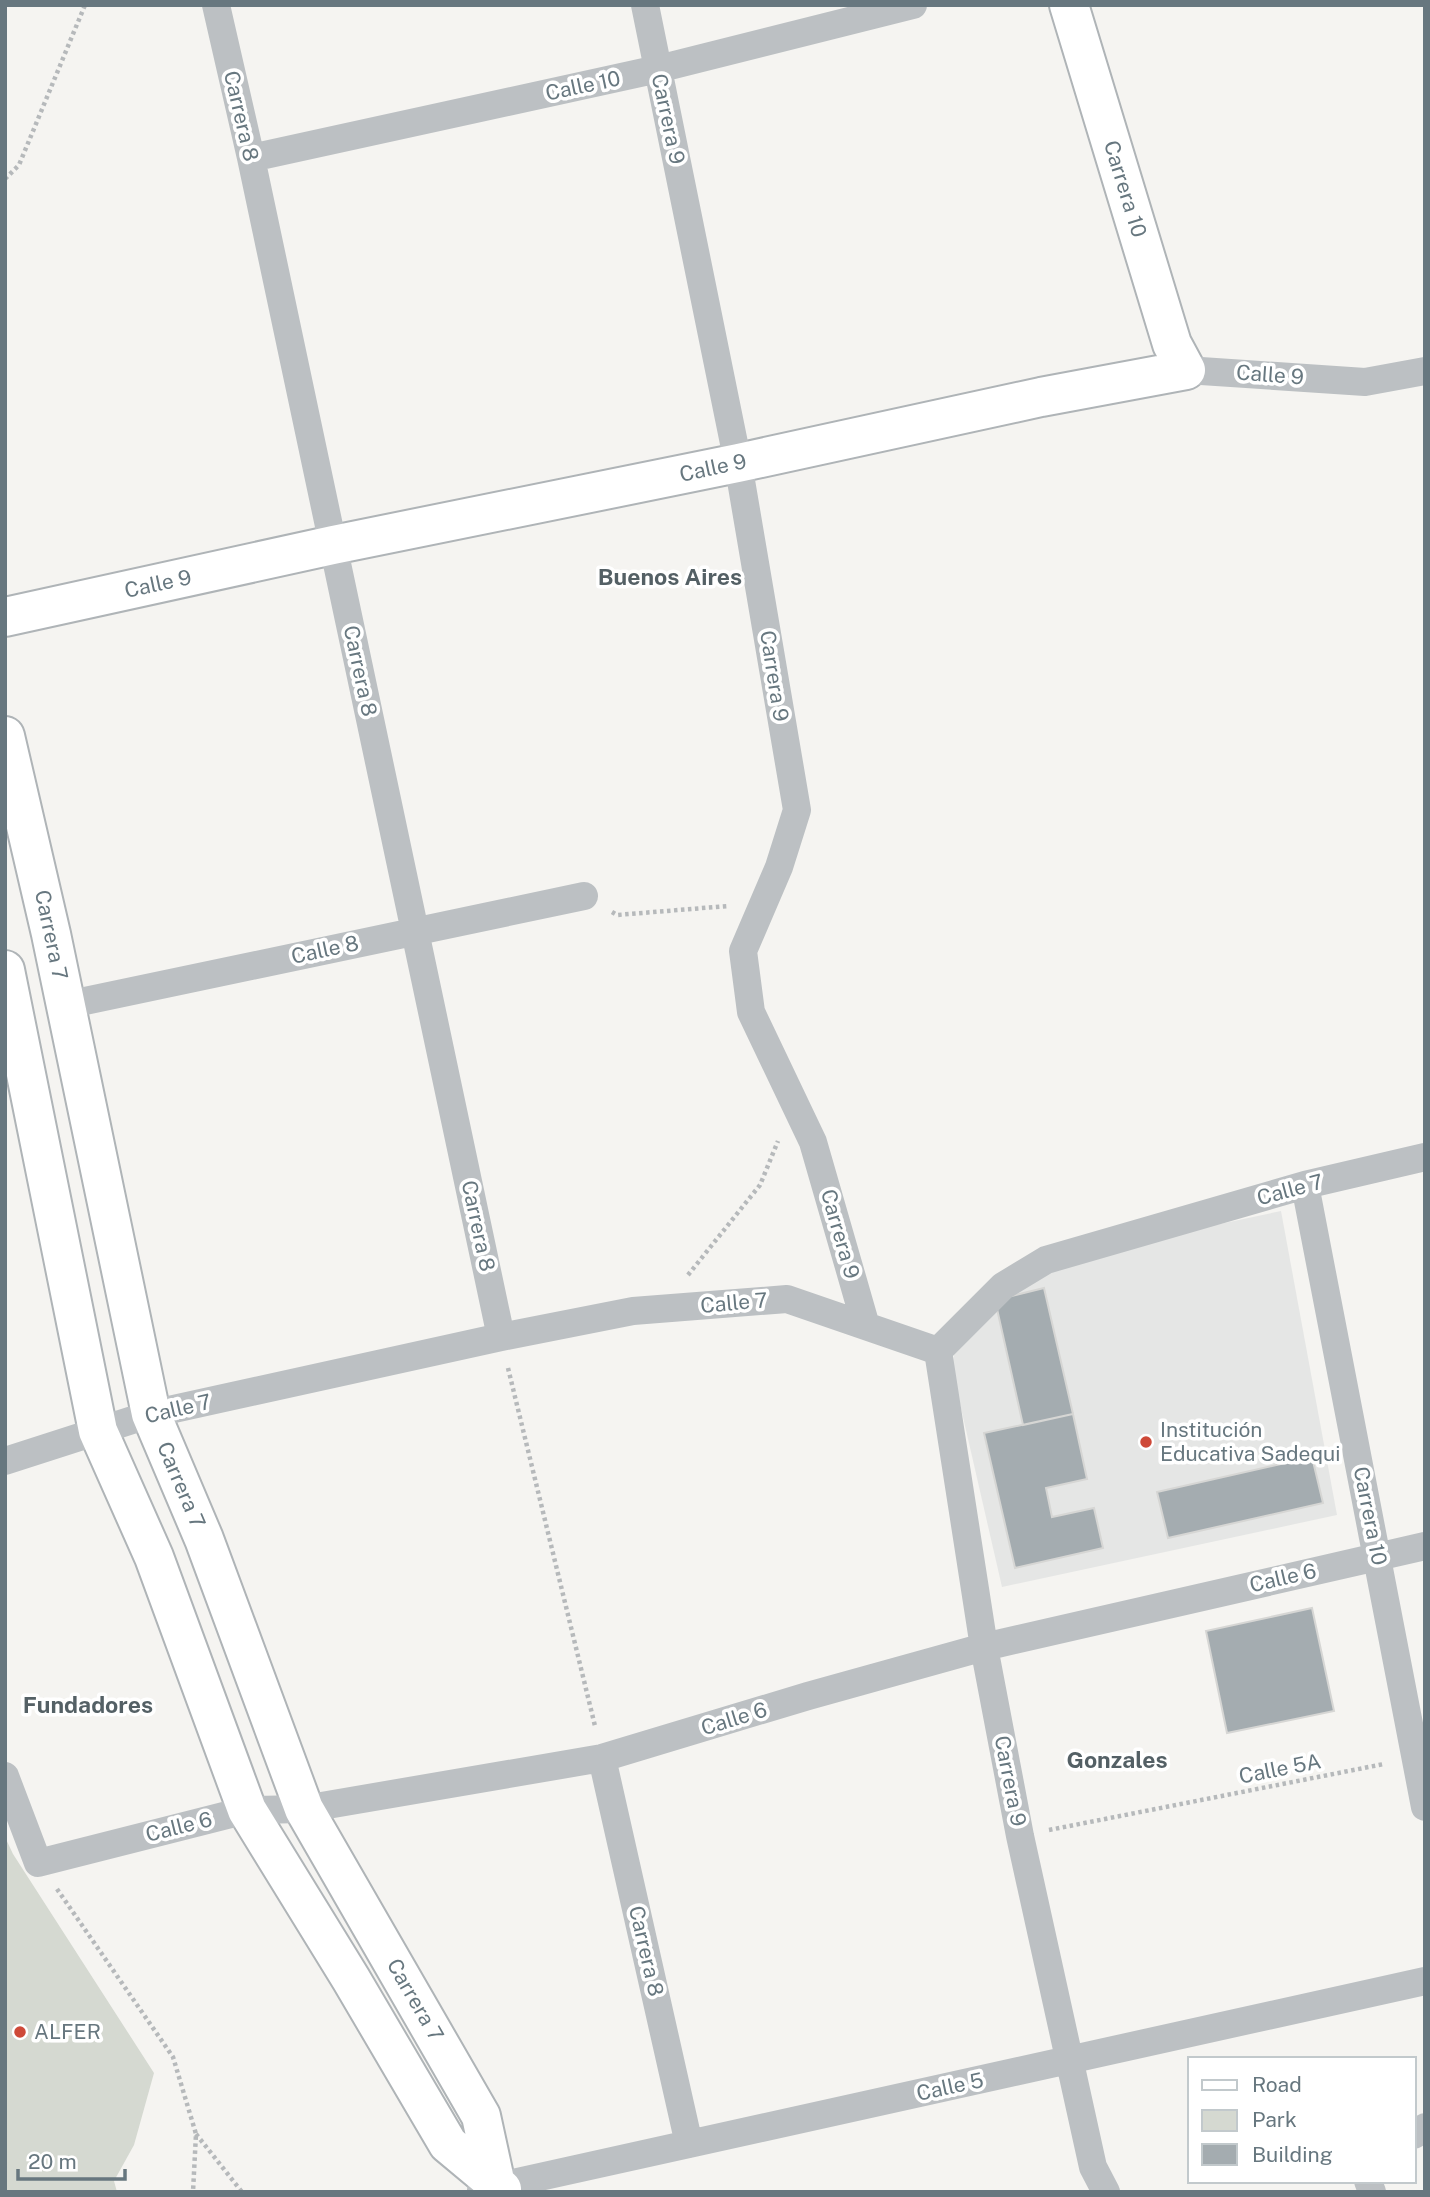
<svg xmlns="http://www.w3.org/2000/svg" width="1430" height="2197" font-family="'Public Sans',sans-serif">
<rect width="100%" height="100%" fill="#f5f4f1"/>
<!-- built -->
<path fill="#e5e6e5" d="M1281,1211L1337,1515L1002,1587L952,1369L960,1313L1016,1267Z"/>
<!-- green -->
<path fill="#d5d9d1" d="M5,1837L13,1854L154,2073L134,2145L114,2181L117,2192H5Z"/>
<!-- building -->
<path fill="#a4acb0" stroke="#d6d6d4" stroke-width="2" d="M1044,1288L1073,1414L1023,1425L995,1300Z
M1073,1414L1087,1479L1046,1488L1052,1517L1094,1508L1103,1548L1015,1568L984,1433Z
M1312,1457L1323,1503L1168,1538L1157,1492Z
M1312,1608L1334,1711L1227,1733L1206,1631Z"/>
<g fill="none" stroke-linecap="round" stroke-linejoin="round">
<defs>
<path id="secondary" d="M5,617L333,545L738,463L1041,397L1186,370L1172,344L1069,5
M5,736L51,934L151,1414L204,1539L304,1809L481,2116L496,2185
M5,970L98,1431L154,1557L247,1810L351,1979L448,2144L502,2189"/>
</defs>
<!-- secondary casing -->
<use href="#secondary" stroke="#afb4b7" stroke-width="42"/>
<!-- path -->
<path stroke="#b6b9bb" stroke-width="4.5" stroke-dasharray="3.5 3.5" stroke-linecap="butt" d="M5,179L19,165L85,5
M612,912L617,915L728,906
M688,1275L760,1185L778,1141
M508,1368L595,1726
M1049,1830L1384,1764
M57,1889L173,2057L196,2134L193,2192
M196,2134L242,2192"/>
<!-- street -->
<path stroke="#bcc0c3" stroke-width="28" d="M216,5L251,158L501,1337
M645,5L738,463L797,810L779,867L743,951L751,1012L813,1142L866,1326
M251,158L658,69L913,5
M1186,370L1365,382L1425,371
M66,1005L584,896
M1305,1185L1425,1807
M938,1351L984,1647L1020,1836L1093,2167L1106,2192
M938,1351L1003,1286L1046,1260L1305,1185L1425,1157
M5,1461L151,1414L501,1337L633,1311L787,1299L938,1351
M602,1758L689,2144
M5,1776L38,1863L247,1810L304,1809L602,1758L808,1696L984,1647L1425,1546
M1414,2135L1425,2127
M1368,2181L1372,2192
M481,2190L1425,1981"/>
<!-- secondary -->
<use href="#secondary" stroke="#fff" stroke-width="38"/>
</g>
<!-- markers -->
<g fill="#ce4938" stroke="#fff" stroke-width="2.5">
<circle cx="1146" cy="1442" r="7"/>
<circle cx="20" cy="2032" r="7"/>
</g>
<g text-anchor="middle" stroke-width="7" stroke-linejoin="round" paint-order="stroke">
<!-- street labels -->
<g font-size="21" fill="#67777f" stroke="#fff">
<text transform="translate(583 86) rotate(-12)" y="7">Calle 10</text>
<text transform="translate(241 116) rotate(77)" y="7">Carrera 8</text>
<text transform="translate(668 119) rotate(78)" y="7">Carrera 9</text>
<text transform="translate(1125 189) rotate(73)" y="7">Carrera 10</text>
<text transform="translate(1270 375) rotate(4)" y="7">Calle 9</text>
<text transform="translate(713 468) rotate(-12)" y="7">Calle 9</text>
<text transform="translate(158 584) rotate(-12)" y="7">Calle 9</text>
<text transform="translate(360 671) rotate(78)" y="7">Carrera 8</text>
<text transform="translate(774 676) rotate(81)" y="7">Carrera 9</text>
<text transform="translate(51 935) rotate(78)" y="7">Carrera 7</text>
<text transform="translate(325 950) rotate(-12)" y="7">Calle 8</text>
<text transform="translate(1290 1190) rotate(-15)" y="7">Calle 7</text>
<text transform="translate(478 1226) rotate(78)" y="7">Carrera 8</text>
<text transform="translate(840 1234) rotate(74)" y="7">Carrera 9</text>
<text transform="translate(734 1303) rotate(-5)" y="7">Calle 7</text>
<text transform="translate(178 1409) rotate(-13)" y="7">Calle 7</text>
<text transform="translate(181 1485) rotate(67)" y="7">Carrera 7</text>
<text transform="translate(1370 1516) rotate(79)" y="7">Carrera 10</text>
<text transform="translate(1283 1578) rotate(-13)" y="7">Calle 6</text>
<text transform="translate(734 1719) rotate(-17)" y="7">Calle 6</text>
<text transform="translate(1280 1769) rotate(-11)" y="7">Calle 5A</text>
<text transform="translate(1010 1781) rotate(79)" y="7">Carrera 9</text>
<text transform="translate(179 1827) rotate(-14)" y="7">Calle 6</text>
<text transform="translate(646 1951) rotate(77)" y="7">Carrera 8</text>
<text transform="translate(415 2000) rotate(60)" y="7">Carrera 7</text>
<text transform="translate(950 2087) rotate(-12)" y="7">Calle 5</text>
</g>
<!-- poi labels -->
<g font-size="21" fill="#67777f" stroke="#fff" text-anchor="start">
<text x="1160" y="1437">Institución<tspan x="1160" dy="24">Educativa Sadequi</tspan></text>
<text x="34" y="2039">ALFER</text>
</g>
<!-- neighbourhood labels -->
<g font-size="23" font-weight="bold" fill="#546065" stroke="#fff">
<text x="670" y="585">Buenos Aires</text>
<text x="88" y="1713">Fundadores</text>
<text x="1117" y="1768">Gonzales</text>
</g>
</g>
<!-- border -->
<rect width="1430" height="2197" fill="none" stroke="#67777f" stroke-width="14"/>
<!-- legend -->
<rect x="1188" y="2057" width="228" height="126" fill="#ffffff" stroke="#c2c9cc" stroke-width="2"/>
<rect x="1202" y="2080" width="35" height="10" fill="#ffffff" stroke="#c2c9cc" stroke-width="2"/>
<text x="1252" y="2092" font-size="21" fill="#67777f">Road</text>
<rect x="1202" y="2110" width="35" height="21" fill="#d5d9d1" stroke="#c2c9cc" stroke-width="2"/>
<text x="1252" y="2127" font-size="21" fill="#67777f">Park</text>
<rect x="1202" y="2144" width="35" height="21" fill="#a4acb0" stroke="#c2c9cc" stroke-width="2"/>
<text x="1252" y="2162" font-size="21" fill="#67777f">Building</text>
<!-- scale -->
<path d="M18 2169v10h107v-10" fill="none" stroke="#67777f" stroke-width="3.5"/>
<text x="28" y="2169" font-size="21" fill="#67777f" stroke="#ffffff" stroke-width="5" paint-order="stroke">20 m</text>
</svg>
